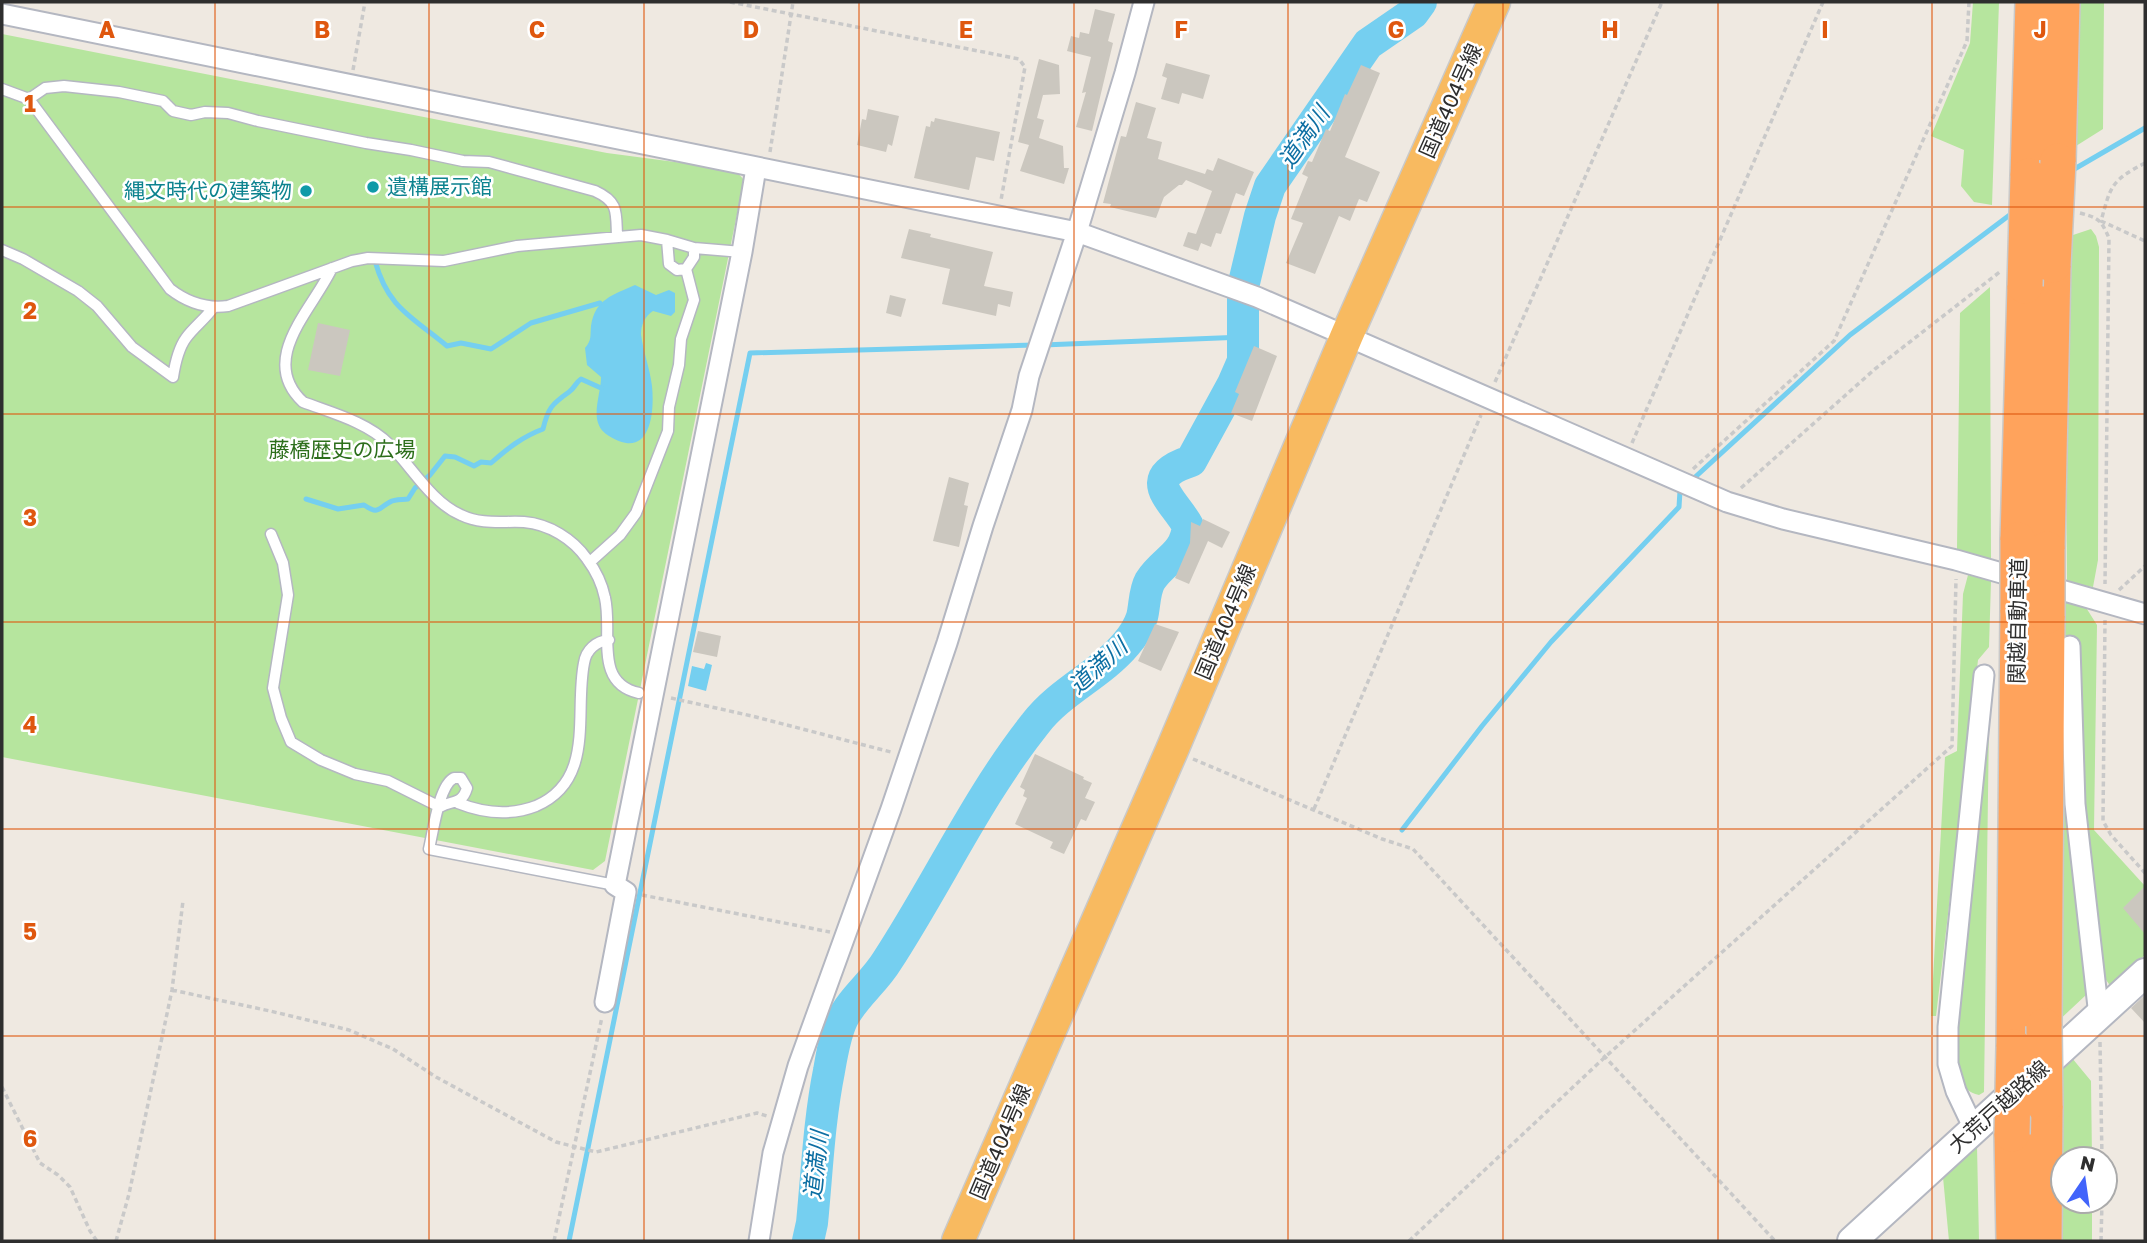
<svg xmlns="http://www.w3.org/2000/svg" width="2147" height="1243" font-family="'Golos Text','Noto Sans JP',sans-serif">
<rect width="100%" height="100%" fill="#efe9e1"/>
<!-- green -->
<path fill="#b6e59e" d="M1973,2H1999L1992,205L1974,202L1961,186L1964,150L1931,136L1970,43Z
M2073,2H2104L2103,129L2068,151Z
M2,34L607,153L728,169L737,172L744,180L605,861L593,870L2,757Z
M2091,229L2096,236L2099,247L2098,560L2093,587L2067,582L2064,238Z
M1990,287L1991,559L1957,549L1960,313Z
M1968,575L1991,581L1989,647L1978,660L1936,1016H1931L1945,757L1957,751L1963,594Z
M2063,601L2085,606L2097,625L2094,830L2145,886V955L2111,987L2102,974L2061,647Z
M2056,720L2086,995L2055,1024Z
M1988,721H1989L1984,1092L1979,1095C1959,1091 1958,1071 1953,1055Z
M2072,1058L2091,1081L2092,1159H2063V1201H2092V1241H2054L2053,1074Z
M1977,1146L1979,1241H1949L1943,1177Z"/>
<!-- water -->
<path fill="#75cff0" d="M635,285L656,295L669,290L675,293V312L671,316L653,311C645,316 641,325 641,334C643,351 650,369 652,386C655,416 649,461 609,436C587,423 601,397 601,377L587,365L585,348C592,340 590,336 591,326C595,299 613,295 635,285Z
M706,663L712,665L706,691L688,686L692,666L704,669Z"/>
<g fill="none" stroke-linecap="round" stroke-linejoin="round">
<!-- stream -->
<path stroke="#75cff0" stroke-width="5" d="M2071,171L2145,128
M375,261C388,308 411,316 447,346L461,343L491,349L531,323L600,303
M1043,345L1244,337
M306,499L338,509L364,505C379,515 377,509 390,502C395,499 403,500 408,499L415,488L430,475L445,456L455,457L474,466L481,462L491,463C508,448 522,437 543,429C548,408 552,404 569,392C575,388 575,383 581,379L601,388
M1402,830L1482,726L1551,642L1679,507L1680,491L1850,335L2015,211
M569,1241L750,353L1034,345"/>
<!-- river -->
<path stroke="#75cff0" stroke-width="32" d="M808,1241L812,1223C817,1172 819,1121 829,1071C832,1054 835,1035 842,1020C851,1000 875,981 887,961C938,883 977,797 1035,724C1060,691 1100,675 1126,644C1133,636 1139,626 1142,617C1145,605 1144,592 1150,581C1164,559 1185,556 1188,526C1174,500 1138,478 1191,461L1233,384L1243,361V287L1260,216L1270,186L1368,44L1413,13L1421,2"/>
</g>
<!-- building -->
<path fill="#cbc7bf" d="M1095,9L1115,14L1108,41L1113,43L1092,131L1076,127L1086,92L1082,93L1091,57L1067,51L1071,36L1079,38L1080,32L1089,34Z
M1039,59L1059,65L1060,94L1043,95L1037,118L1044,120L1039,138L1063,146L1064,168H1069L1064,184L1020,171L1029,145L1018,142Z
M1166,63L1210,75L1203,99L1182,93L1179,104L1161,99L1167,78L1162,76Z
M1361,65L1380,73L1345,157L1380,172L1367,202L1359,199L1350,221L1339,216L1315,274L1286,263L1303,223L1291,219L1308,177L1302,174L1308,161L1312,162L1326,129L1330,131L1345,94L1347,95Z
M1136,102L1156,108L1147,138L1162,142L1158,159L1205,174L1207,169L1213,171L1218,158L1254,172L1244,196L1236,193L1221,234L1216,233L1211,247L1201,243L1198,251L1183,246L1188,232L1196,234L1212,191L1186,180L1182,185H1179L1164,197L1156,218L1110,207L1111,204L1103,203L1121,136L1126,137Z
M868,109L899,116L892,146L888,144L886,152L857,145L862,119L866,120Z
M935,118L1000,132L994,161L976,157L969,190L914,178L926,126L930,127L931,121L934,122Z
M909,229L931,234L930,237L993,252L984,286L1013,292L1010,307L998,304L996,316L942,304L950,269L901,258Z
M890,295L906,299L901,317L886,313Z
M318,323L350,330L340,376L308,370Z
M1254,346L1277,356L1252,421L1231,413L1239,394L1235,392Z
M949,477L969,483L964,505L968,506L959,547L933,541Z
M1203,519L1230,532L1222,548L1208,541L1189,584L1175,578L1190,543L1191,522L1200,526Z
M1155,624L1179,632L1161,671L1138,661Z
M698,631L721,636L717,657L693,652Z
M1035,754L1084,777L1083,779L1092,783L1085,798L1095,802L1086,821L1081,819L1064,854L1050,848L1053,842L1015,824L1027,798L1023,796L1025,790L1020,787Z
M2145,886V934L2123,908Z
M2145,995V1023L2131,1008Z"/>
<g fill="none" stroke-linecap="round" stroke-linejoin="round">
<defs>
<path id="service" d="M2,89L29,99L170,289C188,303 206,309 228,306L352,261L368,258L444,261L517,246L641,235L667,240L694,248L742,252
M29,99L45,88L64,86L119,92L163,101L173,111L191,115L205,112L228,113L258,121L366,143L411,150L463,161L489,162L595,191C619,202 616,212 617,237
M667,240L669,264L677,270L686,269L694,257V248
M2,250L23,259L78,291L97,306L132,347L173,377C175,364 178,349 186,338C193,328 205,319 213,308
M332,268C313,309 257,359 303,402C332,413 367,422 389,444C412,467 431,502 461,515C482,525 502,521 524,522C549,524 573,539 587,559C596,571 602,583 605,598C613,632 593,683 639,693
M271,534L283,563L288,595L273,688L281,718L291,742L321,760L355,774L388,781L440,807C452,800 462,805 467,788L461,778H454C439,785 433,832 429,849L615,885
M590,562L620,535L636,513L668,431L669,407L679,365L681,339L694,300L686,269
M458,803C483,813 510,816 536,806C596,780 574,713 584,663C586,650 596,641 609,640"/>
<path id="minor" d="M2,14L1077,232L1257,297L1727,502L1783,519L1956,560L2145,614
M2070,646L2075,804L2099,1016
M605,1002L626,892L615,885L742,252L756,168
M1974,1129L1956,1091L1948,1064V1027L1984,675
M759,1241L773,1153L798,1066L891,809L947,643L983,526L1022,410L1029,376L1077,232L1125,73L1144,2"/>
<path id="secondary" d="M1852,1241L2145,973"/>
<path id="trunk" d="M958,1241L1172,750L1347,335L1494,2"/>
<path id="motorway" d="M2058,161L2062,2
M2028,176L2033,2
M2018,540L2025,286
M2047,549L2053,265
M2044,1026L2047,616
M2014,1047L2018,610
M2012,1134L2014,1241
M2044,1241L2045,1106"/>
</defs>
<!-- service casing -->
<use href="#service" stroke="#b4b7c1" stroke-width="13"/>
<!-- minor casing -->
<use href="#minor" stroke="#b4b7c1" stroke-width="23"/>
<!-- secondary casing -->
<use href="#secondary" stroke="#b4b7c1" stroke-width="32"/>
<!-- trunk casing -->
<use href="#trunk" stroke="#c9c9c9" stroke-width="35"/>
<!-- motorway casing -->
<use href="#motorway" stroke="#c9c9c9" stroke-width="38"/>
<!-- path -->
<path stroke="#c9c9c9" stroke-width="3.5" stroke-dasharray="5 3.5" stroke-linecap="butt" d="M730,2L1019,59L1025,67L1001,200
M353,70L365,2
M770,152L793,2
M2145,163C2111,181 2111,185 2101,221L2145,241
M2080,213C2099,218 2101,220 2109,238L2105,584
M1495,382L1662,2
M1632,443L1823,2
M1693,469L1834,341L1967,41L1969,2
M1741,488L1875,369L2001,271
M2119,590L2145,566
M2105,620L2103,821L2111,835L2145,873
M671,698L752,716L891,752
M1193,759L1382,839L1413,849L1775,1241
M1314,809L1481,415
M642,895L830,932
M172,990L270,1011L349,1030L393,1049L436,1077L556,1142L596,1152L757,1113L767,1116
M2100,1042L2102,1159
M2,1087L40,1163L58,1175L70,1187L90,1231L97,1241
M116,1241L129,1194L172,990L183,901
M554,1241L602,1017
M1409,1241L1604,1058L1952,746L1956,579
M2101,1241L2102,1201"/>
<!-- service -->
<use href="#service" stroke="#fff" stroke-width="10"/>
<!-- minor -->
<use href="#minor" stroke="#fff" stroke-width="19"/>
<!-- secondary -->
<use href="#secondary" stroke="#fff" stroke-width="28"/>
<!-- trunk -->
<use href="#trunk" stroke="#f8ba60" stroke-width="32"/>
<!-- motorway -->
<use href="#motorway" stroke="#ffa35c" stroke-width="35"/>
<defs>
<path id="motorway-bridge" d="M2053,265L2058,161
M2025,286L2028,176
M2018,540V610
M2047,549V616
M2044,1026L2045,1106
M2012,1134L2014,1047"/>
</defs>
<!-- motorway-bridge casing -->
<use href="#motorway-bridge" stroke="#c9c9c9" stroke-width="38" stroke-linecap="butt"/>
<!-- motorway-bridge -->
<use href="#motorway-bridge" stroke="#ffa35c" stroke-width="35"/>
</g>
<!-- grid -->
<path fill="none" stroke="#df570e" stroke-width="2" stroke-opacity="0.55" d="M215,2V1241M429,2V1241M644,2V1241M859,2V1241M1074,2V1241M1288,2V1241M1503,2V1241M1718,2V1241M1932,2V1241M2,207H2145M2,414H2145M2,622H2145M2,829H2145M2,1036H2145"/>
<!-- markers -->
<g fill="#0f9aa8" stroke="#fff" stroke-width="2.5">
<circle cx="373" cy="187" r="7"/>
<circle cx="306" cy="191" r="7"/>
</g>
<g text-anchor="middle" stroke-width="5" stroke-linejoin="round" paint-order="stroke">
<!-- street labels -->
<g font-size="21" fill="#2e2e2e" stroke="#fff">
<text transform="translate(1451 101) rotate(-66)" y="7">国道404号線</text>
<text transform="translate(2018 621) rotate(-89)" y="7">関越自動車道</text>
<text transform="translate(1226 622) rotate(-67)" y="7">国道404号線</text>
<text transform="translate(1999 1107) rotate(-42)" y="7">大荒戸越路線</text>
<text transform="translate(1001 1142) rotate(-67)" y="7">国道404号線</text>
</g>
<!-- culture labels -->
<g font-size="21" fill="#0d838f" stroke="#fff" text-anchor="start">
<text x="387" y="194">遺構展示館</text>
<text x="292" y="198" text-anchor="end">縄文時代の建築物</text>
</g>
<!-- park labels -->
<g font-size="21" fill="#2c6e1b" stroke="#fff">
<text x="342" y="457">藤橋歴史の広場</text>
</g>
<!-- water labels -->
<g font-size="23" font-style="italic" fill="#0d6fa3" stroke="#fff">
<text transform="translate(1304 137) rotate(-55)" y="8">道満川</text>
<text transform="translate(1098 666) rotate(-42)" y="8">道満川</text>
<text transform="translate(816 1165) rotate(-84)" y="8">道満川</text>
</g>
</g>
<g font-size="23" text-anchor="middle" font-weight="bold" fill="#df570e" stroke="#fff" stroke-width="5" stroke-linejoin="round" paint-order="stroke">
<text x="107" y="38">A</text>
<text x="322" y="38">B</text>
<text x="537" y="38">C</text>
<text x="751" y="38">D</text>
<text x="966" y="38">E</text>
<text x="1181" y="38">F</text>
<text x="1396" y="38">G</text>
<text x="1610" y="38">H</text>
<text x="1825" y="38">I</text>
<text x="2040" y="38">J</text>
<text x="30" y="112">1</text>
<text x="30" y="319">2</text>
<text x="30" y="526">3</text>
<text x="30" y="733">4</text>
<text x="30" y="940">5</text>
<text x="30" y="1147">6</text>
</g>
<!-- border -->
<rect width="2147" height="1243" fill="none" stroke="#2e2e2e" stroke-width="7"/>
<!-- north arrow -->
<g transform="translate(2084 1180) rotate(13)"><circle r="33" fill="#ffffff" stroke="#ababab" stroke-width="2"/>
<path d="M0-5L12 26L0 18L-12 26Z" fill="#4264fb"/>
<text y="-10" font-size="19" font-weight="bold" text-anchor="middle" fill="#2e2e2e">N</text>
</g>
</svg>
